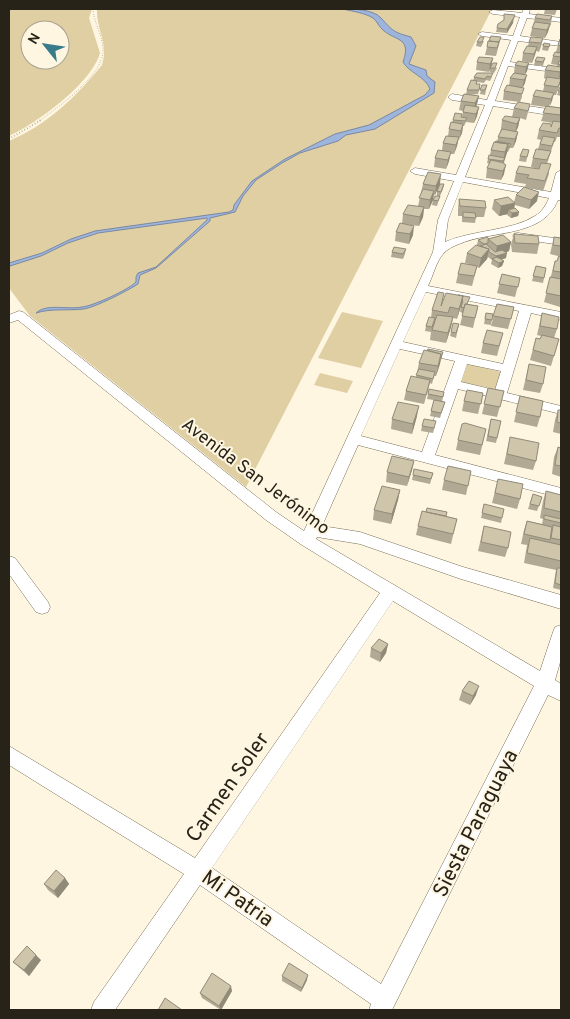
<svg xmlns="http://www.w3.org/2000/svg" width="570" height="1019" font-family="Overpass,sans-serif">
<rect width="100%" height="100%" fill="#fef6e1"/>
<!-- green -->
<path fill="#dfcfa3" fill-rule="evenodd" d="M9,9H92L89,18L100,53C91,84 37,123 9,136ZM30,30H60V60H30Z
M97,9H492L246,487L30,316L9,288V141C47,125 76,97 102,65C109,43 96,30 97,9Z
M342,312L383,321L361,368L318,358Z
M467,364L501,372L496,389L461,382Z
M320,373L353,381L347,393L314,385Z"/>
<!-- water -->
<path fill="#9db4dc" stroke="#7a88a2" d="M342,9C353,9 373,9 381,18C393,31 393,32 411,37L416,46L409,64L426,70L427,76L435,82L434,93L375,129L346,135L338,141L300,153L282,163L256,180L243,196L235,212L210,218V221L156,268L140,275L138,284C127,291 96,307 84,309C67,311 52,308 36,313C47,303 67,310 82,307C93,306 128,290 136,282V277L138,273L156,267L207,220V218L98,233L68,243L41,256L10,266L9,263L42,253L71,239L95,231L229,212L233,210L234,205L252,181L285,159L335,134L369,125L425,95L430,89C425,76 409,73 403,62C412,37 395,41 383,30C379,27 377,21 373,18C365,13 352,11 342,9Z"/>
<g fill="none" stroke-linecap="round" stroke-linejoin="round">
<defs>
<path id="minor" d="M524,9H530L529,14L561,18V22L527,18L520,36L561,42V46L518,41L510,62L561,69V73L508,66L495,101L561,111V117L493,106L465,177L551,192L556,173L561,170V200H558C543,238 491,230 459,244C454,246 447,249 443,254C436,262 433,276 428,286L561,312V320L531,313L507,393L561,406V414L458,389L435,455L561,488V498L358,445L322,526L360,532L463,567L561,595V609L461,579L360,544L317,537L316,539L540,671L553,632L555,627L561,625V659L555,680L561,684V701L548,695L392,1010H369L371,1004L200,885L115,1010H91L94,1002L184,874L9,765V746L195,858L380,593L302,545L266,520L18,320L9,323V315L19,311L23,312L276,512L304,531L433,252L438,220L454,181L415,174L410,171L415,168L456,175L485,105L452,100L448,97L452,94L487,100L511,40L482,36L478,34L482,32L513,36L520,17L493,14L489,12L493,10L522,13ZM463,182L549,198C546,205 542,212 535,216C512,231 472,230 445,242L448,220ZM426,292L519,311L503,364L403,342ZM400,349L455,361L422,452L361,436ZM467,364L501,371L495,390L461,382ZM393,601L534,686L381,984L212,868Z
M518,233L561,239V245L514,238L513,236L514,234Z
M9,556L15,558L48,602L50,607L48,612L42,614L36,612L9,574Z"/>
</defs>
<!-- minor casing -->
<use href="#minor" stroke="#766d55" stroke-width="1"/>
<!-- path-far1 -->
<path stroke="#898374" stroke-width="1" stroke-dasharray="0.5 2" stroke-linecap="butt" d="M39,121C57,108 104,75 103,50C103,36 94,23 93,9"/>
<!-- path -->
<path stroke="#898374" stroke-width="2" stroke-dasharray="0.5 2.5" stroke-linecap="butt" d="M9,139L41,120"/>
<!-- minor -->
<use href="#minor" fill="#fff" fill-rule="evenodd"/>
</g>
<!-- wall -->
<path fill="#b1a993" d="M545,9H557L555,15L544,14Z
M504,14L515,15L513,23L507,33L496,32L498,24L504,21Z
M552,16L551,24L545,38L530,36L535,18Z
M501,37L496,56L485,55L487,47L489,41Z
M543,38L541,47L539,52L536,51L532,63L522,61L523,53L528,46L529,42Z
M561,39V72L559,78L561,74V82L556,95H553L549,106L561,108V118L560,122H561V137H557L555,142H554L547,164L549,174L543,191L525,187L526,184L514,182L516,173L539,169L531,167L533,158L538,149L541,140L537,139L539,130L551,127L552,123L541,121L546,107L531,105L533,96L543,91L546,79L544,78L545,70L557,67V65L551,64L553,56L556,52L558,45Z
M484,41L481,47L476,46L477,42Z
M550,44L548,51L542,50L543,46Z
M493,58L491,66L497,68L494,73L490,72V69L489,72L476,70L477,62Z
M545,58L543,66L534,65L535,61Z
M529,63L527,71L525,74V83L522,88V97L520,102L503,100L504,91L509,86L510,78L514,73L515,65Z
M477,73L492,77L490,81L486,80L484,83L477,82V84L480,88L478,94L469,95L479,96L476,107H479L477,116L474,123L466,122L464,126H463L462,133L458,140L457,146L454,154H450L449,161L446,169L434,167L435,158L442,150L443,143L448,136L449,129L453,120L462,117L463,111L459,110L461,101L466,94L467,90L473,81L474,77Z
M482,85H487L485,95L480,94Z
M560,87H561V96L557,95Z
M530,104L526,120L520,118L518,127L516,132H518L516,141L513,148H510L508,152H507L504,163V174L501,180L486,178L487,168L490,164L487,163L488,159L490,155L491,150L497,141L501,129L502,120L512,117L514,108Z
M529,150L526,162L519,161L520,156Z
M423,184H440L435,195H434L433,200L429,209H424L423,217L419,226L402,224L403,214L418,206Z
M444,184L443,189L440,196H437V191Z
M516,195L537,201L529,209L515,205L514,209L519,212L518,216L511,218L507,215L508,214L499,216L492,209L494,200L514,202Z
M440,196L437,206L432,205L433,200Z
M459,199L486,208L484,217H476L475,223L462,222V216H458V209Z
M400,223L413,235L409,244L395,241L396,232Z
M514,234L539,244L537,254L512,252L511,244Z
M554,237L561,238V304L560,307L544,302L555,261H557L558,256L550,254Z
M489,239L511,242L509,251L505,253L506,258L501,260L504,261L502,266L498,268L491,264L492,260L488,257L487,259L479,268L477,267L472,286L456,283L458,274L469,264L465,263L467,253L477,245L478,240Z
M406,249L405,254L403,259L391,257L392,252Z
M536,266L546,268L543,283L532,281Z
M502,274L520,278L515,297L497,293Z
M458,295L468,304L478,306L473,328L460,325L463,313L460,312L461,305L457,319L453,318L451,327L446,343L430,340L431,332L425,331L426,326L431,318L432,310L442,303Z
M497,304L514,307L508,329L491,326Z
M486,313L493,314L491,325L484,324Z
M542,313L557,329L554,338L559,339L551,366L530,360L536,338L540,339L541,336L537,335Z
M459,324L456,338L450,336L451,332Z
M503,333L497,356L481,353L483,343Z
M442,357L436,376H434L432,384L430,383L424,404L404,400L406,391L416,377L419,363Z
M529,364L543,384L540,393L523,390Z
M488,388L504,391L497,417L482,414Z
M444,392L442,402H445L440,418L430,416L434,400L427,399L428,394Z
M483,393L478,414L462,411L464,401Z
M520,396L540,417L537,427L514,422Z
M558,410H561V434L553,432L555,420Z
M417,416L412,434L391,429L392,419Z
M491,419L501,421L496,443L486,441Z
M422,426H435L433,433L421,431Z
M486,429L480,455L456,450L458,440Z
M510,437L536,461L533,470L504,464Z
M558,447L561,448V477L552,474L554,457Z
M414,461L412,470L407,486L386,482L387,472Z
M471,471L466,495L442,490L444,480Z
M433,473L430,484L412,480L413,475Z
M498,479L520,499L517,509L492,503Z
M400,490L398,500L391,524L373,520L374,510Z
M546,491L561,495V590L553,588L556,570L524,563L527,545L521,544L524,530L527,521L542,524L543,519L540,518L543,501Z
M533,494L542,497L537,511L528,509Z
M484,504L502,518L501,523L481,518Z
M446,516L457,519L451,544L416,535L418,526Z
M484,526L508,548L505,557L478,551Z
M388,644L386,653L380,662L370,657L371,648Z
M462,691L476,695L470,705L459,700Z
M65,878L69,884L58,898L48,890L44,884Z
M41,960L29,976L13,962Z
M282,976L307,980L301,992L282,981Z
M232,991L221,1010L202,998L200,993Z"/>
<!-- shaded-wall -->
<path fill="#908a78" d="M513,19V23L507,33V29Z
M550,24L548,32L545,38L547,30Z
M537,47L535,55L532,63L534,54Z
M493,58L491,67L489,72L490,64Z
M529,63L527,71L525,75L526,67Z
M561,69L560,76L558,81L560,72Z
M527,75L525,83L522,89L524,80Z
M554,93L552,101L549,108L551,99Z
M479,96L477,104L474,112L475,103Z
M479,107L477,116L474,123L476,114Z
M520,118L518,127L515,133L517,124Z
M463,124L462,133L459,140L461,131Z
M518,132L516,141L513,148L515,139Z
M459,137L457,146L454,154L456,145Z
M508,144L507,153L502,166L505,152Z
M451,152L449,161L446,169L448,160Z
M506,165L504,174L501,180L503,171Z
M441,174L440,184L435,195L436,186Z
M434,191L433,200L429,209L430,200Z
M539,192L537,201L529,209L531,200Z
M515,203L513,212L508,210V214L499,216L501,206Z
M424,207L423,217L419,226L420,217Z
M519,212L518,216L511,218L512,213Z
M414,226L413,235L409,244L410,234Z
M511,242L509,251L495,256L497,246Z
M489,249L487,259L479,268L481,258Z
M507,253L506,258L495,261L496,256Z
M504,261L502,266L498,268L499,263Z
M463,296L461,306L457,319L459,309Z
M453,317L451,327L446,343L448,333Z
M441,354L440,364L436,376L438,366Z
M419,406L417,416L412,434L413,424Z
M414,461L412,470L407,486L409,477Z
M400,490L398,500L391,524L392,514Z
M388,644L386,653L380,662L381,653Z
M479,686L476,695L470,705L473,696Z
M65,878L69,884L58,898L54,891Z
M36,955L41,960L29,976L24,970Z
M308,975L307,980L301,992L302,988Z
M231,986L232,991L221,1010L219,1006Z"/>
<!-- building -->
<path fill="#cec5ab" stroke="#908a78" d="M504,14L515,15L513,19L507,29L497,28L498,24L504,20Z
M537,14L552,16L550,20L535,18Z
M535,22L550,24L547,30L532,28Z
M491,36L501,37L499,42L489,41Z
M480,37H484L482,42H477Z
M531,37L543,38L541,43L529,42Z
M560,39L561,40V46L558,45Z
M488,41L499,42L497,48L487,47Z
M544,43L550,44L549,47L543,46Z
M527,46L537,47L534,54L523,53Z
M555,52L561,53V57L553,56Z
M479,57L493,58L490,64L477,62Z
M537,57L545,58L543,62L535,61Z
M518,61L529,63L526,67L515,65Z
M559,61H561V65L558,64Z
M493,63H497L495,68H490Z
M548,65L561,67V69L560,72L545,70Z
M477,73H493L491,77L487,76L485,79L474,77Z
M514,73L527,75L524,80L510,78Z
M547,77L561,79L558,87L544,85Z
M471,80L477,81L476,84H480L479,90H467Z
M482,85H487L485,90H480Z
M507,85L524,88L522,94L504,91Z
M560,87H561V91H558Z
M536,90L554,93L551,99L533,96Z
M464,94L479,96L475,103L461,101Z
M518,102L530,104L528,111L514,108Z
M465,105L479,107L476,114L463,112Z
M546,106L561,108V115L543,113Z
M455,113L462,114L461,117L467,118L465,121L453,120Z
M505,116L520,118L517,124L502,120Z
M553,121L561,122V128H559L557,133L539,130L543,123L551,124V127Z
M451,122L463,124L461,131L449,129Z
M502,129L518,132L515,139L498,137Z
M446,136L459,137L456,145L443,143Z
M543,136L555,138L552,146L540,144Z
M496,141L511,144L509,147H508V144L495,142Z
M494,142L508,144L505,152L491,150Z
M523,149L529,150L527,157L520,156Z
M536,149L551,151L547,160L533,158Z
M438,150L451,152L448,160L435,158Z
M489,155L505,158L503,161L488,159Z
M491,160L504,163V164L506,165L503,171L487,168Z
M541,163L551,164L545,181L527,178L529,175L516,173L519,166L539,169Z
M428,172L441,174L436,186L423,184Z
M440,184H444L441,192L437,191Z
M524,187L539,192L531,200L516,195Z
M423,189L434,191L430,200L419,198Z
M435,196H440L438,201L433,200Z
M508,197L515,203L501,206L494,200Z
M459,199L485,201L486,208L460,206Z
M408,205L424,207L420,217L403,214Z
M515,208L519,212L512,213L508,210Z
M463,212L475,213L476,218L463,217Z
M400,223L414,226L410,234L396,232Z
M514,234L538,236L539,244L515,243Z
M503,235L511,242L497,246L488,239Z
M487,237L489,239H488V243L484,244L478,240Z
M554,237L561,238V246L553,245Z
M486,244L495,252L502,250L507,253L496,256L489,252V249L480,246Z
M476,245L489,249L481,258L467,253Z
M394,247L406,249L403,254L392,252Z
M559,256L561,257V272L553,271L555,261H557Z
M497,257L504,261L499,263L492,259Z
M461,263L477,266L474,276L458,274Z
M536,266L546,268L544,278L533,276Z
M502,274L520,278L518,287L499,284Z
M550,277L561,279V296L546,293Z
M438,292L444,293L441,306L446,293L463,296L459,309L450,307L448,313L432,310Z
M458,295L470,297L467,304H465L464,308L461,307L463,301L462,300L463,296Z
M465,304L478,306L475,318L462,316Z
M497,304L514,307L511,319L493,316Z
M486,313L493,314L492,320L485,319Z
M542,313L559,317L557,329L540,326Z
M437,315L453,317L448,333L432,330Z
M429,317L435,318L432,327L426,326Z
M453,323L459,324L456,333L451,332Z
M487,330L503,333L499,346L483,343Z
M542,335L559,339L554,356L533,350L536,338L540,339Z
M428,349L443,352L441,358V354L427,350Z
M424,350L441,354L438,366L419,363Z
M529,364L546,367L543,384L526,380Z
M419,369L435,372L433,379L416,375Z
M411,376L430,380L426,395L406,391Z
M488,388L504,391L500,407L484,404Z
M429,389L444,392L443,397L428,394Z
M467,390L483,393L481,404L464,401Z
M520,396L543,401L540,417L516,412Z
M434,400L445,402L441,413L431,411Z
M398,402L419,406L413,424L392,419Z
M558,410H561V423L557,422Z
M424,419L436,421L434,428L422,426Z
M491,419L501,421L497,438L488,436Z
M465,423L486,429L482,445L458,440L462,424Z
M510,437L539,443L536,461L507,454Z
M558,447L561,448V466L555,465Z
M392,456L414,461L409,477L387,472Z
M448,466L471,471L468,486L444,480Z
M414,469L433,473L431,479L413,475Z
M498,479L523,484L520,499L495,493Z
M382,486L400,490L392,514L374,510Z
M546,491L561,495V512L544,508Z
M533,494L542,497L539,506L530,504Z
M484,504L504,509L502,518L482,513Z
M427,508L447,512L446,516L426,512Z
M422,511L457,519L453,534L418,526Z
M544,515L561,519V523L544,519Z
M527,521L552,527L550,540L524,534Z
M553,525L561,527V540L551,538Z
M484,526L511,532L508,548L481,542Z
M530,538L561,545V561L527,553Z
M557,568H561V585L555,583Z
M379,639L388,644L381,653L371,648Z
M469,681L479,686L473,696L462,691Z
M56,870L65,878L54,891L44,884Z
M27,946L36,955L24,970L13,962Z
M289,963L308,975L302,988L282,976Z
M212,973L231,986L219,1006L200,993Z
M165,998L182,1010H158Z"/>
<g text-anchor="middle" stroke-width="4" stroke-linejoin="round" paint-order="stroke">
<!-- street labels -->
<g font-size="18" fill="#272319" stroke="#fef6e1">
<text transform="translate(256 476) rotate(37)" y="6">Avenida San Jerónimo</text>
</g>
<!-- near-street labels -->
<g font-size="21" fill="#272319" stroke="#fef6e1">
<text transform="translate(227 787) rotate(-55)" y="7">Carmen Soler</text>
<text transform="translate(475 823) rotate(-63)" y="7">Siesta Paraguaya</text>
<text transform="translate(238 898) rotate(35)" y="7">Mi Patria</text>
</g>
</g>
<!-- border -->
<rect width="570" height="1019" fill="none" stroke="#272319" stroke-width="20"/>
<!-- north arrow -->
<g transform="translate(45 45) rotate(300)"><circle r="24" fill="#fef6e1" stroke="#a8a291"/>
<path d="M0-4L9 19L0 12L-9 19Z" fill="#387c8c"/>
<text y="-8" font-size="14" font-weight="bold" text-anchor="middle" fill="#272319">N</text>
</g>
</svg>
